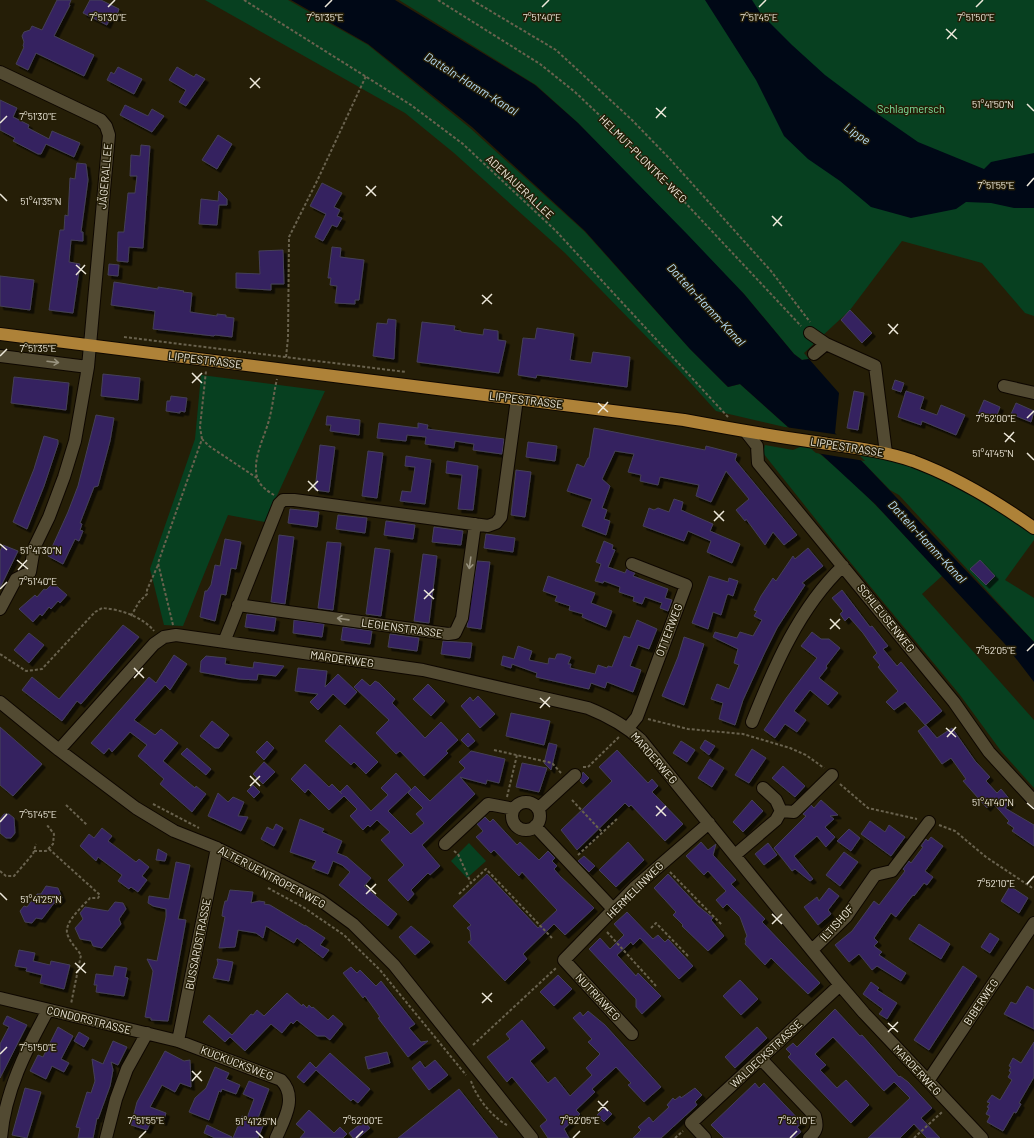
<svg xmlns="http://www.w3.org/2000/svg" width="1034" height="1138" font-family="Barlow,sans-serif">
<defs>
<filter id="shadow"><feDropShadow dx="3.5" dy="3.5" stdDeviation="0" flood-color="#0009"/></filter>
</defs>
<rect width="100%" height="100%" fill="#251e07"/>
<!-- green -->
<path fill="#074020" d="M205,0H288L368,45L470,128L585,232L690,349L728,387L740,384L789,428L716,411L677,368L565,253L454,153L405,113Z
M399,0H1034V316L1025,313L982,263L902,241L850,310L804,353L809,359L802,360L794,354L744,294L578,123L536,85Z
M201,375L325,391L265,522L228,515L183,626L164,625L150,569L195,439Z
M807,444C857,481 899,530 942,576L922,594L1034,720V788L1001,751L960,695L841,551L763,453L765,445L793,450Z
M852,451L933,472L1034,529V540L1005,580L1034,598V642L899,495L890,490Z
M469,843L486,861L467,878L451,861Z"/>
<!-- water -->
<path fill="#000816" d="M291,0H395L535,85L578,123L687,234L744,294L794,354L802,360L809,359L839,393L835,433L1034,642V682L1004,643L875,504L822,455L807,444L740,384L728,387L690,349L585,231L472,127L368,44Z
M705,0H752L761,14L792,45L825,75L869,108L918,142L984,169L991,162L1034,153V208H1014L991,203L966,202L956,209L911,218L871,207L840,181L808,159L784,136L756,80Z"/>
<!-- pier -->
<path fill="#251e07" d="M785,427L840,435L865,461L816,453Z"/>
<!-- building -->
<path fill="#342060" stroke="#454057" filter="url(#shadow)" d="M57,0H71L69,5H70L54,36L94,55L84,76L36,53L28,70L16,64L24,47L23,46L24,42L22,36L24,32L30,30L32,26L42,30Z
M90,0H101L119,9L116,18L111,16L107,25L83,13Z
M118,67L142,79L134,94L107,80L111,72L114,74Z
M177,67L194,77L196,74L205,79L186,106L179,102L186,90L169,80Z
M0,100L17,108L13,117L29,125L28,128L49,139L52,131L80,143L74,157L46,144L41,154H38L13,141L15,138L0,130Z
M125,105L148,116L152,109L164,116L152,132L120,115Z
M218,135L232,144L217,169L202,160Z
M141,145L150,146L143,248L129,247L128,262L117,261L118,232H124L128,193H135L137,176H130L131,155L140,156Z
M77,163L86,164L88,180L81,232H83V241L71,240L69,262L80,264L73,313L49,310L60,230H64L65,215L68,216L70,178L75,179Z
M322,183L342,193L334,207L340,210L337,216L342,218L337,227L332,225L323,241L315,237L326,214L310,206Z
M219,191L227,199V205H219L217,225L199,224L201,199L218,201Z
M332,247L341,248L340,257L364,260L359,300H355V304L335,303L337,286L330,285L331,278H328Z
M283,250L284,284H271V290L236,288V273L260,274L259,251Z
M109,264L119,265L118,276L108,275Z
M0,276L34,280L30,310L0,306Z
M114,282L158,289V287L184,291L183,292L192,293L190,312L217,316V314L226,315V317L234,318L232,337L215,335L214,336L153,329L155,311L111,305Z
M850,310L872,333L862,343L841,320Z
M388,319L396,320L394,359L373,356L377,323L387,324Z
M422,322L455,326L454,330L461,331V332L483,335L484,329L498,331V340L506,341L499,373L417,362Z
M537,328L574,334L570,360L591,363L593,352L630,357L627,387L537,375L536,378L518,375L523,338L535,339Z
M103,374L140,378L138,400L101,396Z
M14,377L69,383L66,410L11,403Z
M895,380L904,383L901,392L892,389Z
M854,391L864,393L858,430L847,428Z
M906,391L924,397L920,409L937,415L941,405L965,415L956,435L922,421L921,425L898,417Z
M171,396L187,398L185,412L180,411V413L166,411L167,401H170Z
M984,400L1000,407L995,420L978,414Z
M1016,403L1034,411L1031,422L1011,414Z
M96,415L114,418L110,441L98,486L94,487L80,523L82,524L80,530L83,531L79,541L75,539L63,564L48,556L68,512L78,486Z
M327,416L360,420L359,435L330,431L331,425H326Z
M379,423L418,428V423L428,425L427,429L504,439L502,454L473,450L474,444L455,441L454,448L425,444L426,437L407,435L406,441L377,438Z
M594,428L705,450L706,446L737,454L735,460L797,535L784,545L773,532L765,545L746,519L745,521L736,510L749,499L726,471L711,502L696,496L699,485L660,477L658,485L640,481L641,475L628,472L634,454L615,451L602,479L610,486L602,508L607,510L604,519L610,521L606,535L582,526L592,499L567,491L577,464L584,467L588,458H589Z
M44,436L58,440V444L44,486L27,529L13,522L34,469Z
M528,442L557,446L555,461L526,457Z
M320,445L335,447L329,492L315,490Z
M368,451L383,453L377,498L362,496Z
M406,456L431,460L425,504L400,501L402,491L411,492L413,480L415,467L405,466Z
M447,461L478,466L473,510L458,509L462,475L446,473Z
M516,470L531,472L525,517L511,515Z
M674,499L683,502L681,510L713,524L710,531L740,544L732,563L707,552L711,541L688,531L684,541L643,526L649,508L654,510L658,508L669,512Z
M290,509L319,512L317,527L288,523Z
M338,515L367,518L365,533L336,529Z
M386,521L415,525L413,539L384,535Z
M434,527L463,531L461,545L432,542Z
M486,534L515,538L513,552L484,548Z
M279,535L294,537L285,604L271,602Z
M225,539L241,542L236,569L231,568L226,595L221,594L215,621L200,617L205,591H207L211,585L215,565L220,566Z
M604,541L613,545L612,549L615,550L608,567L625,573L627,569L635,573L633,576L668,589L665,598L672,600L668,611L660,608L662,603L645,597L642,604L633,601L634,597L619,592L620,587L604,581L603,583L595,581L601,564L596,562Z
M327,542L341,543L333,610L318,608Z
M3,545L18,551L0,588V551Z
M375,548L390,550L381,616L366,614Z
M808,548L823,566L802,583L805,585L777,628L765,652L743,700L735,725L719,719L723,703L711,699L717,684L729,689L739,665L734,663L738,649L713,637L715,632L737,638L740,632L753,636L762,620L754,616L757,611L754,610L761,596L773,578L776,581L793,556L795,559Z
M423,554L437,556L429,623L414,621Z
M980,560L995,576L986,585L970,569Z
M477,561L490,562L481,629L467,627Z
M548,576L595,593L591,603L612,611L606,627L582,617L583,614L569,610L570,606L555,601L557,596L543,591Z
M709,576L728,582L729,578L738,581L733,596L728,594L727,595L721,615L713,612L708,629L692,623Z
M53,583L67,595L60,603L58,601L51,609L49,607L42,616L40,614L33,622L19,609L35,595L37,597L44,589L46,590Z
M842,590L870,627L872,626L888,646L883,649L897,666L901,662L942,711L925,725L905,702L894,710L886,702L898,691L878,667L880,665L873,657L877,653L863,633L849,617L845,621L840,614L843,611L832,598Z
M247,614L276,618L274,631L245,627Z
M294,620L324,624L322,637L293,633Z
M637,620L657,629L649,649L638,645L630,666L641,670L633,692L607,682L605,688L591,683L589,689L536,677L537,673L512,664L511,668L501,665L503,656L514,659L518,646L532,651L529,660L548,664L549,658L555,659L557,654H562L571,657L568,664H571L570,668L595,674L598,665L607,668L608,666L612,667L624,636L630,638Z
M123,625L139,637L81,704L77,701L62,721L22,690L32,677L59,699Z
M343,627L372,631L370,644L341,640Z
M812,632L821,639H829L840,648L826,666L827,668L819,678L838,693L828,705L810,690L794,711L806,720L797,732L785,724L775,738L764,730L787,697L817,658L801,646Z
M29,633L44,645L29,663L14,650Z
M390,634L419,638L417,651L388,647Z
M684,637L704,644L684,705L662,696L678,657Z
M443,641L472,643L470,658L441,654Z
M174,655L187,664L170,690L165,685L134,720L155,735L161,729L178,743L163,761L195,788L196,786L206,794L192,812L160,784L164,779L138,756L147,745L130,732L112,752L109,748L104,754L91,743L149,677L156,683Z
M206,656L226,658L225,664L253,668L254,662L284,666L276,676L258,674L257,680L239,679L200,672L201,661Z
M298,668L327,671L325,687L338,674L357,692L345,705L333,694L318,710L310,702L318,694L295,691Z
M362,679L370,686L375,681L379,683L395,699L392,703L425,738L441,722L458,740L446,751L448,753L424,776L400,751L396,754L376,733L389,720L354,687Z
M428,684L445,701L431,716L413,699Z
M478,696L495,714L480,728L461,706L470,697L473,701Z
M511,713L550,721L544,745L506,736Z
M212,721L229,735L219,748H215L200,736Z
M340,725L378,762L366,774L354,762L351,765L325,741Z
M926,725L937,738L952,728L975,761L990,777L986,781L997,793L1001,789L1012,802L1005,808L1034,825V846L1012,831L1014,828L1007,823L1009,821L992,802L987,808L963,781L966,779L951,758L942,764L918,731Z
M0,727L42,764L13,796L0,785Z
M468,733L475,741L468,747L461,740Z
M705,740L715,746L709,755L700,748Z
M267,741L274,748L264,760L256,752Z
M681,741L695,750L687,762L673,753Z
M549,743L557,745L551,770L544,763Z
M187,748L211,769L206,775L181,754Z
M752,749L766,758L749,783L735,775Z
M617,750L648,783L652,779L658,786L652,792L683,824L665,841L631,805L629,807L625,803L577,850L561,830L612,781L599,767Z
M471,751L505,759L499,783L487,780L486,784L460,777L475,794L422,845L440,866L430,875L428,873L411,890L414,894L408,901L388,880L404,865L381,840L390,832L377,820L370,827L368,825L363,830L350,816L357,809L344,796L329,810L308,789L305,793L291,779L305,764L329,787L332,784L342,794L340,792L347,785L371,811L388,795L381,788L396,773L411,789L388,811L411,834L424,823L416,814L423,808L408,793L415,786L430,801L465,768L459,762Z
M710,759L724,768L712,787L698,778Z
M264,762L275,772L263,784L253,774Z
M522,763L547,768L539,792L516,787Z
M783,766L805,786L795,797L772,778Z
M583,772L589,778L583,784L580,781Z
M253,785L260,792L254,798L247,791Z
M218,793L228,802L233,797L244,802L238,816L248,817L241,831L208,816Z
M752,800L763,811L743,832L733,822Z
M821,800L838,815L830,816L834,819L825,827L835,837L826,847L817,836L794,856L813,879L810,881L795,869L792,871L774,848L806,816L803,814L811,805L814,808Z
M4,814H9L14,818L15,833L11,838H6L0,833V819Z
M485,817L490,822L493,819L517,845L520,842L539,860L548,851L555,858L552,861L557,866L554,869L560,876L594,908L565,935L554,924L523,954L527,959L505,981L468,942L471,940L470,931L467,928L471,925L453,906L487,874L538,928L557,910L522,872L519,876L494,850L491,853L476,837L483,831L477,824Z
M300,819L324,829L322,832L342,841L337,853L347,857L371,878L364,886L397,914L388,926L339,885L350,872L342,865L333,861L328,874L312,868L316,861L290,852Z
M870,821L885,832L889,825L905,837L891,856L861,834Z
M276,824L283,828L274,846L261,839L267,827L273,830Z
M102,828L112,836L108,841L136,862L139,859L149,867L142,876L147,880L138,892L131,887L129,889L118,881L122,875L98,857L96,861L80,846L89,834L94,838Z
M849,829L860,838L851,851L837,841Z
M931,837L943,846L925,871L933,877L927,885L924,883L914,896L913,895L896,917L891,913L874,938L878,942L874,946L882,952L879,955L906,973L901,981L877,966L872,970L859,954L849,962L835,945L852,931L874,901L879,905L905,871L903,869L909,861L911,863L923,847L921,846L926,839L928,841Z
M628,842L644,860L616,887L599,870Z
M701,842L708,850L716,844L713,855L736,880L731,884L765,919L762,922L820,983L808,994L771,958L765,965L745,944L746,942L745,939L747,936L740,917L727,904L723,908L716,900L726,891L708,871L704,875L686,856Z
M768,843L777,855L764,865L755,854Z
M158,849L167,854L165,861L156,860Z
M844,852L858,862L840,886L826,875Z
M584,856L595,866L589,872L578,861Z
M176,862L190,865L178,919L186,920L168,1021L151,1020V1018L145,1017L153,971L147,959L157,961L166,917V909L153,906L148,903L149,896L169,899Z
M668,874L698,906L713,918L711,920L724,936L708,951L682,926L683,925L673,915L676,912L654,888Z
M46,886L58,888L62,898L56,904L54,903L42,919L36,918L32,923L25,922L20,911L24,906L27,907L37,894H41Z
M1010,886L1028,898L1019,913L1001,901Z
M829,888L839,896L828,910L831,914L818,925L804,907L817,897L819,901Z
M230,890L253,892L251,903L259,901L265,902L264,904L270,905L305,926V925L325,938L320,945L329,950L323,958L297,938L294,943L266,926L263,938L256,933L238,930L235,947L219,948L225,917L222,916L223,909L225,901H227Z
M115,902L123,903L126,909L119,919L121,924L102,948L93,946L91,941L80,939L75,928L83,919L80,913L85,907L108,911Z
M627,912L653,939L658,935L665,942L668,939L693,966L679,979L640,938L633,945L631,942L617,955L636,976L638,973L661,996L642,1014L636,1007V999L589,949L600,938L610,949L624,935L614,924Z
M919,924L950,944L941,959L909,939Z
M411,926L430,942L415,955L399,937Z
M990,933L999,939L990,953L981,947Z
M19,950L35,953L33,961L50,965L51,961L70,965L64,989L40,983L42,975L26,971L27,968L15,966Z
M217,959L233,962L229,981L213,978L218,963Z
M115,966L127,968L125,977L128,978L124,996L96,992L97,985H94L96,974L113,976Z
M963,966L977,976L929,1050L914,1040Z
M351,967L357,973L360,970L376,986L381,981L415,1024L409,1028L421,1042L428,1041L408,1057L378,1018L380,1017L365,996L363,998L343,973Z
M558,975L572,989L554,1006L540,992Z
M740,980L758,999L741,1015L723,996Z
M871,982L879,988L877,990L897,1003L887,1019L879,1014L883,1009L863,994Z
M1027,986L1034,990V1029L1004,1014L1011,1002L1016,1004Z
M287,993L302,1006L303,1004L307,1008L309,1005L312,1008L313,1007L328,1020L333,1015L343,1024L330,1040L325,1036H317L297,1020L293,1024L291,1022L282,1033L271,1024L245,1051L230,1037L225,1042L203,1022L209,1015L232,1035L251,1014L253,1015L257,1010L264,1016Z
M835,1009L860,1036L862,1035L899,1077L900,1076L908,1082L932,1108L921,1118L940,1138H927L914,1124L900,1138H868L910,1098L894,1082L884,1091L833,1037L815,1054L826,1065L820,1070L837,1088L846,1080L869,1105L851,1123L788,1057L791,1054L786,1049L793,1043L797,1047Z
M588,1011L605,1025L661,1087L644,1102L628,1085L631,1083L616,1067L592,1089L595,1092L576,1110L580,1114L564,1129L569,1138H548L540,1126L547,1120L512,1077L507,1082L487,1057L510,1039L506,1034L522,1020L545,1048L530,1061L548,1083L555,1077L570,1096L592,1075L586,1068L600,1054L588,1042L592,1039L573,1018L580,1012L583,1016Z
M7,1016L27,1025L0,1078V1044L9,1027L3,1024Z
M58,1027L73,1036L61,1059L69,1063L64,1072L52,1066L46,1079L30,1071L38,1055L43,1057Z
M757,1027L767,1038L735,1068L725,1057Z
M79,1032L89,1038L84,1047L74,1041Z
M113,1041L127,1047L118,1065L111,1062L113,1070L110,1086L98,1119L97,1118L93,1138H78L80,1128L76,1127L87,1092L91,1093L95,1081L92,1059L103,1064Z
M1034,1042V1077L1019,1103L1021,1104L1016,1113L1014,1112L1003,1131L987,1122L990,1116L986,1114L989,1108L987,1107L990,1103L987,1102L992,1095L1000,1100L1012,1080L1008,1077L1011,1072L1009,1071L1011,1067L1009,1066L1013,1058L1021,1063Z
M165,1051L184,1061L190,1060L191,1087L180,1083L175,1092L162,1085L150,1107L166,1113L163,1122L152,1119L147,1130L131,1125L137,1102Z
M387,1052L390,1063L368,1069L365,1057Z
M330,1053L370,1089L358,1103L353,1099L351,1101L316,1070L304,1083L297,1077L310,1062L316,1068Z
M435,1060L448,1075L429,1090L412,1068L420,1061L425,1068Z
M215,1067L229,1073L226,1079L240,1085L236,1094L222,1089L221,1092L219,1091L209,1120L189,1112L195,1098L206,1088Z
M249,1081L269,1089L258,1118L265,1121L258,1138H233L242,1116L247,1118L254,1099L243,1094Z
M755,1083L759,1088L764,1083L802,1123L797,1127L801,1132L794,1138H724L711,1125Z
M25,1088L41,1092L27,1138L12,1135Z
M695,1088L702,1095L695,1102L697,1105L661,1138H633L641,1130L638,1127L649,1117L653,1122L669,1107L667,1105L673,1098L675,1100L680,1096L681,1098Z
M459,1089L498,1138H398Z
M605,1107L612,1114L604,1122L597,1115Z
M309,1110L334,1133L340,1127L347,1134L343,1138H300L305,1132L296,1124Z
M364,1121L370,1128L358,1138H353L349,1133Z
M207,1125L232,1137V1138H215L204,1133Z"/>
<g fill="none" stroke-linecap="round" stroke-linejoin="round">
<defs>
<path id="minor" d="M0,72L101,120L106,126L109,135L88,367L75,441L64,477L49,517L34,548L30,572L16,579L0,609
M810,333L826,344L875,366L886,453
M814,354L826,344
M0,356L88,367
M1004,386L1034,393
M746,432L757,446L758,463L954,702L989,752L1034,801
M238,605L448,634L455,633L462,618L475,524
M224,642L279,504L283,500H294L488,526L496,523L501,517L517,399
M0,702L59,750L136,808L174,831L217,848L320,900L353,924L394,965L532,1138
M752,722C774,667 799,608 843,566
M628,728L637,717L686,585L632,564
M59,750L154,644L164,637L176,635L423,670L588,708C608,716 625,725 641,740L840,985L864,1013L982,1138
M512 816a14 14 0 1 1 28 0a14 14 0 1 1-28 0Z
M538,809L575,775
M781,811L794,812L832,775
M535,826L613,909
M445,844L488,804L514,809
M735,855L776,820L781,811L776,800L763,788
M812,950L846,917L875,875L892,871L929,822
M0,998L178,1041L281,1080C298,1097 284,1120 276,1138
M632,1034L564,960L635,887L709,823
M178,1041L217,848
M761,1059L815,1116C818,1126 817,1131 809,1138
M928,1081L1034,923
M1,1138C5,1091 26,1050 48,1010
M106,1138L116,1099L127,1069L147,1033
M705,1138L691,1123L840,985"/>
<path id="major" d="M0,334L684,420C727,428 771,436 815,442C847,447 881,450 913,461C956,477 996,501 1034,528"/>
</defs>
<!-- minor casing -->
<use href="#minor" stroke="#0e0700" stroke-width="14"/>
<!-- major casing -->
<use href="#major" stroke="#0e0700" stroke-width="14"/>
<!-- path -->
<path stroke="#69624e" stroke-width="2" stroke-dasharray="3 2" stroke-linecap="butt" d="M244,0L411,105L463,144L556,231L728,417
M438,0L540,64L575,92L632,146L801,326
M472,0L556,50L632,120L669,158L771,271L810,322
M124,337L406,372
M286,357L288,338L289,237L318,179L366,76
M202,439L200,427L206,371
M274,495C267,491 259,485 257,477C252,457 266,435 270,416C273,404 274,391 277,379
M131,616L139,602L147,594V590L158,565
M173,625L158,563L202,439L209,446L257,478
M0,654L26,671L42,669L95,612L102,608C120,609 143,617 154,631
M648,719L688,729L743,734L790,748L806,755L824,768
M494,750L552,763L561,773
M583,767H588L620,736
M840,784L868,808L917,819
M507,797L517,755
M572,800L602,832
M153,804L199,828
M66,805L87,825
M939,825L955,831L986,857L1034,889
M49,849L100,895L98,898H90C83,906 65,921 67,933C69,941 77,949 81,955L71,1004
M34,851H46L53,844L54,834L47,825
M454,851L458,854L471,883L486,869L552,938
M578,855L618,818
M0,871L6,876H14L33,854L36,844
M670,872L722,925
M268,888L303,907L344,935L380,970L466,1075
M459,894L471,883
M651,928L656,923L688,956
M607,932L656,986
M473,1045L556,968
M471,1081C476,1097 492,1117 507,1125
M675,1138L683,1131
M914,1138L942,1112"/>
<!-- minor -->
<use href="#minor" stroke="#524a32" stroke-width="12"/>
<!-- major -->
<use href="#major" stroke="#ae8238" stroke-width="12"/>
</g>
<!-- one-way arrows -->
<defs><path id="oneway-shaft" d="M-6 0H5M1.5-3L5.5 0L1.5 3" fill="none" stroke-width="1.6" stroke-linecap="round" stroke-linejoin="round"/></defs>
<g stroke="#98927e">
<use href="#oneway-shaft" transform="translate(53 362) rotate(7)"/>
<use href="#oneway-shaft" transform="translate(470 563) rotate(98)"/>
<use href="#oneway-shaft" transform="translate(343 619) rotate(-172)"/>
</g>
<!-- ticks -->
<path fill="none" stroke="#eee9db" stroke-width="1.5" d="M108,7L115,0M325,7L332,0M542,7L549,0M759,7L766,0M976,7L983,0M946,29L957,39M947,39L956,29M250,78L260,88M250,88L260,78M1027,104L1034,111M656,108L666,117M656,118L666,107M0,123L7,116M366,186L376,196M1027,186L1034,178M0,194L7,201M366,196L376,186M772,216L782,226M773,226L782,216M76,265L86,274M76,275L85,265M482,295L492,304M482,304L492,294M888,324L898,334M889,334L898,324M0,356L7,349M192,373L202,383M192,383L202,373M598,403L608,412M598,413L608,402M1027,418L1034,411M1004,433L1015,442M1005,442L1014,432M1027,453L1034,460M308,481L318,491M308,491L318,481M714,511L724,521M714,521L724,511M0,544L7,550M17,560L28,569M18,570L27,560M0,589L7,582M424,590L434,599M424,599L434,589M830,619L840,629M830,629L840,619M1027,651L1034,644M134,668L144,678M134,678L143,668M540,698L550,707M540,708L550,697M946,728L956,737M947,737L956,727M250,776L260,786M250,786L260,776M1027,803L1034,809M656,806L666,816M656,816L666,806M0,822L7,814M1027,884L1034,876M366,885L376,894M0,893L7,900M366,894L376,884M772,914L782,924M772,924L782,914M75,963L86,973M76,973L85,963M482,993L492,1002M482,1003L492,993M888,1023L898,1032M888,1032L898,1022M0,1054L7,1047M192,1071L202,1081M192,1081L201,1071M598,1101L608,1111M598,1111L608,1101M256,1131L263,1138M139,1138L146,1131M356,1138L363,1131M573,1138L580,1131M790,1138L797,1131"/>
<g text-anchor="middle" stroke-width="3" stroke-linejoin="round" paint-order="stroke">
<!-- park labels -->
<g font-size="11" fill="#7de49f" stroke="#251e07">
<text x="911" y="113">Schlagmersch</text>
</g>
<!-- street labels -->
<g font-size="11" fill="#eee9db" stroke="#251e07">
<text transform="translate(643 159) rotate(45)" y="4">HELMUT-PLONTKE-WEG</text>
<text transform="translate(105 176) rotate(-85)" y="4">JÄGERALLEE</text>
<text transform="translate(520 187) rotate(43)" y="4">ADENAUERALLEE</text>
<text transform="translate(205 360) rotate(7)" y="4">LIPPESTRASSE</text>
<text transform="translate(526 400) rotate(7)" y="4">LIPPESTRASSE</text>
<text transform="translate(847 447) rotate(9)" y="4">LIPPESTRASSE</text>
<text transform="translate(886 618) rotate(51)" y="4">SCHLEUSENWEG</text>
<text transform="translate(402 628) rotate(8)" y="4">LEGIENSTRASSE</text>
<text transform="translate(669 630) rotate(-69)" y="4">OTTERWEG</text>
<text transform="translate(342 659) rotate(8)" y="4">MARDERWEG</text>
<text transform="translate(654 758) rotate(49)" y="4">MARDERWEG</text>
<text transform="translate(272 877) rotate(28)" y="4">ALTER UENTROPER WEG</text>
<text transform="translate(635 890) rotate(-45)" y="4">HERMELINWEG</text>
<text transform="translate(837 923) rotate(-48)" y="4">ILTISHOF</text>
<text transform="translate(198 944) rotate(-79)" y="4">BUSSARDSTRASSE</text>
<text transform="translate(598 997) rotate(47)" y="4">NUTRIAWEG</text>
<text transform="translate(981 1002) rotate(-56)" y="4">BIBERWEG</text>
<text transform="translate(89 1020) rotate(14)" y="4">CONDORSTRASSE</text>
<text transform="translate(766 1054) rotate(-43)" y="4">WALDECKSTRASSE</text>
<text transform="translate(237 1063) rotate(21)" y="4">KUCKUCKSWEG</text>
<text transform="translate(917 1070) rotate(47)" y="4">MARDERWEG</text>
</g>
<!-- water labels -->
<g font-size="12" font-style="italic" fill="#b6ddf8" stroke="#251e07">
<text transform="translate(471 84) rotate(32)" y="4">Datteln-Hamm-Kanal</text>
<text transform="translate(857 134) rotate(34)" y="4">Lippe</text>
<text transform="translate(706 305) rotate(47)" y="4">Datteln-Hamm-Kanal</text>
<text transform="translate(927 542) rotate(47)" y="4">Datteln-Hamm-Kanal</text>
</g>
</g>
<g font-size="10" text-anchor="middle" fill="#eee9db" stroke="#251e07" stroke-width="3" stroke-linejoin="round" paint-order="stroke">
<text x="108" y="21">7°51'30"E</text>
<text x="325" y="21">7°51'35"E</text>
<text x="542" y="21">7°51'40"E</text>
<text x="759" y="21">7°51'45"E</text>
<text x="976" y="21">7°51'50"E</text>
<text x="993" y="108">51°41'50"N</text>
<text x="38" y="120">7°51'30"E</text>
<text x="996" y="189">7°51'55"E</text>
<text x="41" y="205">51°41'35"N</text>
<text x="38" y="352">7°51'35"E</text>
<text x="996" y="422">7°52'00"E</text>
<text x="993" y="457">51°41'45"N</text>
<text x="41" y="554">51°41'30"N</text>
<text x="38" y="585">7°51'40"E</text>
<text x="996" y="654">7°52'05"E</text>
<text x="993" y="806">51°41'40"N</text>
<text x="38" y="818">7°51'45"E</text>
<text x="996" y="887">7°52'10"E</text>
<text x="41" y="903">51°41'25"N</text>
<text x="38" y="1051">7°51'50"E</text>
<text x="146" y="1124">7°51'55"E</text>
<text x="363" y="1124">7°52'00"E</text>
<text x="580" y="1124">7°52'05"E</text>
<text x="797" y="1124">7°52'10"E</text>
<text x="256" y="1125">51°41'25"N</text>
</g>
</svg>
